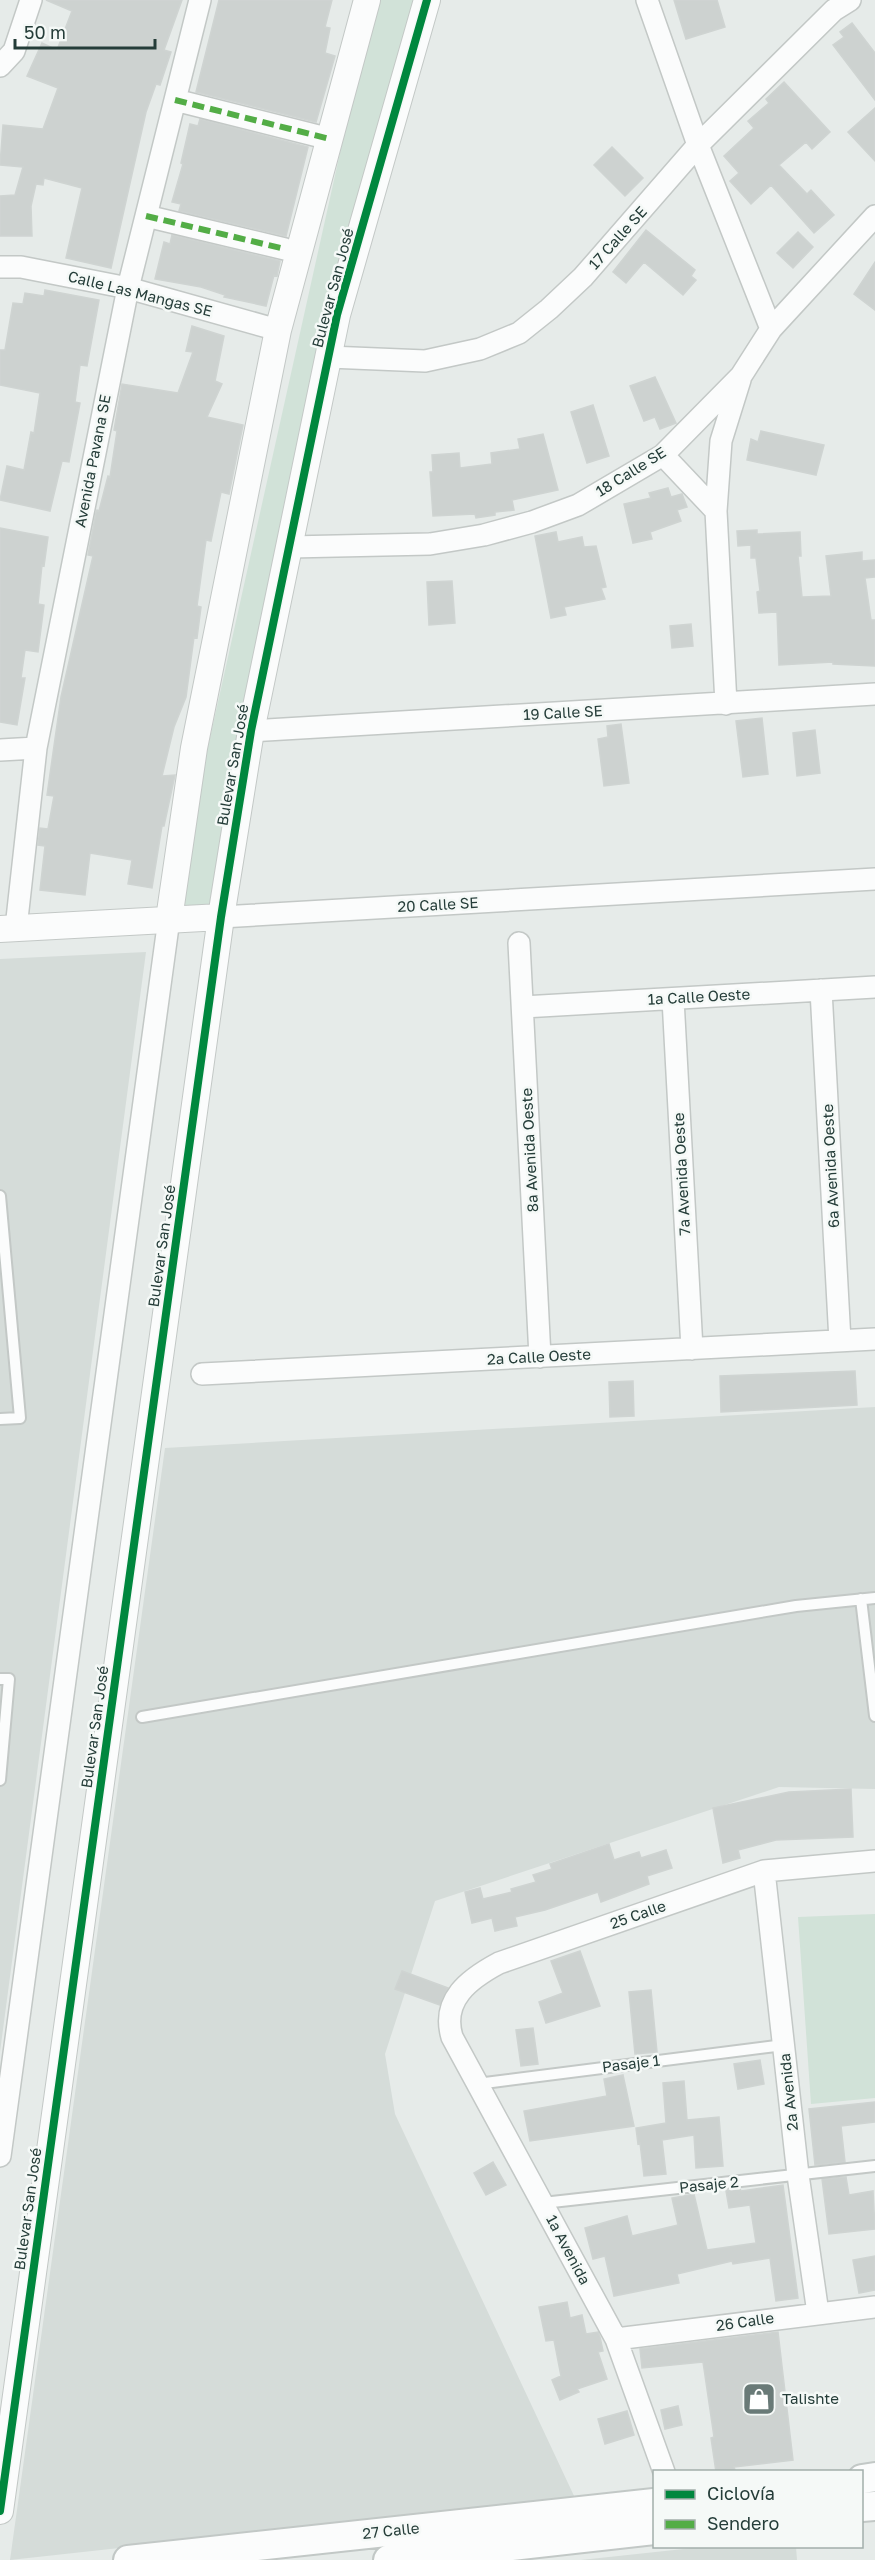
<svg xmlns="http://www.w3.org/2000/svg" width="875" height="2560" font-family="'Golos Text',sans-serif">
<rect width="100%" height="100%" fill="#e6ebe9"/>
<!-- built -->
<path fill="#d5dcd9" d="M146,952L0,2052V959Z
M875,1407V1789L779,1787L435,1901L385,2054L395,2114L575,2498L10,2560L165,1448Z
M702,2547H796L797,2560H581Z"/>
<!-- green -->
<path fill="#d1e2d8" d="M374,0H427L345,318L219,916L170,918Z
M875,1914V2098L811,2104L798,1917Z"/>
<!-- building -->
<path fill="#cdd2d0" stroke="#cfd4d2" stroke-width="1.5" d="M46,0H182L164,50L171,52L160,85L156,84L146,112L111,268L66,258L82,188L44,178L43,185L36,184L31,206L32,236H0V196L15,195L23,167L0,165L3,125L43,129L58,88L27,76L42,43L57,50L72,11Z
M219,0H332L325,27L330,28L325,53L335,56L316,122L196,92Z
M674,0H717L725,27L686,39Z
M852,23L875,53V100L833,45L844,37L840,32Z
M784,82L830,132L812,149L806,142L779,165L807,194L811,190L834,215L814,233L771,185L751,204L730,181L739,173L724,156L754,128L748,121L769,103L766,99Z
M875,108V161L848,132Z
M200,119L308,147L286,236L179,211L181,204L172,202L183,164L181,163L190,124L198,126Z
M612,147L643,178L625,196L594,165Z
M646,230L695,270L691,276L696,280L683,295L644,262L626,283L613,272Z
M798,232L813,247L793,268L777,253Z
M172,235L280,261L277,276L274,275L266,306L224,297L225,295L201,287L155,279L164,242L170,244Z
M875,262V310L854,294Z
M45,290L99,300L87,366L80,365L75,402L80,403L69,462L62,461L50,511L0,500L7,466L24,470L31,432L34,433L40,393L0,385V350H5L13,303L23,304L25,293L44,296Z
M192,326L224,336L215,381L222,384L207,417L243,425L229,494L221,492L211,541L206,540L197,606L201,607L197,638L194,637L186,697L174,727L162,776L175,775L164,826H162L152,888L128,884L132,860L90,853L85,895L40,890L45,846L38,845L40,828L48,829L54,796L47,795L61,697L93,556L88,555L96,513L97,510L99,511L108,476L110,477L117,431L114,430L122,384L178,393L193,352L186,351Z
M655,377L676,423L660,429L655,417L644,421L630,386Z
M593,405L609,456L587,463L571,412Z
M761,431L824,445L816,475L747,460L751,439L758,442Z
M543,434L558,490L512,500L514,510L495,512V515L476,518L475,514L433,516L430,472H433L432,455L459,453L460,468L492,464L491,453L520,449L518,439Z
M668,488L671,497L682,494L687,507L677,510L681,521L650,532L652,539L633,543L624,504L651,498L649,493Z
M0,528L48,537L44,566L42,565L38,604L44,605L38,652L25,650L21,678H25L17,725L0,722Z
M757,530V534L800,532L801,556H798L802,597L831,596L826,556L862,552V561L875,560V577L865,578L871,620H875V666L833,664V662L779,665L777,612L759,613L757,592L760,591L756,558H751V545L738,546L737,531Z
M556,532L558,542L582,537L584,547L596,546L606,587L601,588L605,599L564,607L566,615L551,618L535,536Z
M452,581L455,623L429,625L427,582Z
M691,624L693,646L672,648L670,626Z
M762,718L768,774L743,777L736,721Z
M621,724L629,783L604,786L598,739L608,737L607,726Z
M815,730L820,773L797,776L793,733Z
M855,1371L857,1405L721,1412L720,1376Z
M633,1381L634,1416L610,1417L609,1382Z
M851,1789L853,1837L776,1840L738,1850L740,1858L723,1863L713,1808L789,1792Z
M609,1844L614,1860L639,1852L641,1858L666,1850L672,1868L647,1876L649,1884L601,1902L598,1892L545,1910L515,1917L517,1926L495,1931L492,1918L472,1923L465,1892L480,1888L483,1899L512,1892L511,1889L536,1882L533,1875L552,1869L550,1864Z
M580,1951L600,2006L546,2023L539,2002L563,1993L551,1961Z
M402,1971L448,1988L440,2005L395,1989Z
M651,1990L657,2052L635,2054L629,1992Z
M533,2028L538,2064L521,2066L516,2030Z
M760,2060L764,2084L738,2089L734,2064Z
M623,2075L634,2126L530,2141L524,2111L607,2096L604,2079Z
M684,2081L687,2120L719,2117L723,2166L696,2168L694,2135L662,2140L666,2174L644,2176L640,2143L638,2144L636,2128L666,2123L663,2083Z
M875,2102V2122L841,2126L845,2162L815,2165L809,2109Z
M493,2162L506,2185L486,2195L474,2173Z
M846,2177L849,2195L873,2191L875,2229L829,2234L822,2179Z
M783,2185L798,2298L776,2301L770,2258L733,2264L732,2261L677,2274L679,2283L614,2296L605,2256L593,2259L585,2228L627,2216L632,2236L678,2225L672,2198L694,2194L707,2250L756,2243L750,2205L729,2208L726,2191L740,2189L741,2191Z
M875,2256V2290L859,2293L853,2260Z
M567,2302L570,2318L582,2315L586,2334L598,2332L600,2337L603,2351L598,2352L607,2379L577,2389L579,2392L560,2400L552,2380L561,2376L554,2340L546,2341L539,2307Z
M778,2332L793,2460L734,2467L735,2470L716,2472L711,2438L714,2437L703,2362L642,2368L640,2349Z
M678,2406L682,2425L665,2429L661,2410Z
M627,2411L634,2435L605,2444L598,2419Z"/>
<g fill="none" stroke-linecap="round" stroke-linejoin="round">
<defs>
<path id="service" d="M0,1196L20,1418L0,1419
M861,1599L875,1716
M0,1679H9L0,1780
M142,1717L796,1606L875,1598
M477,2084L784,2045
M543,2203L875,2166"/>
<path id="minor" d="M647,0L698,145L771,329
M0,66L14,51L31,0
M175,100L330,139
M146,216L285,249
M0,267H21L128,288L278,330
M329,357L425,361L480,349L519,333L549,309L583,277L698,145L834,10L850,0
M663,455L716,511
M290,547L430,544L484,535L532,522L578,505L663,455L741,376L771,329L875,216
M726,704L716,511L721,441L740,380
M251,731L875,694
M0,750L36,748
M221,917L875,879
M16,928L36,748L128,288L200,0
M519,943L540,1357
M821,990L840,1341
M673,999L692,1349
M523,1007L875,987
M202,1374L875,1339
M764,1871L798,2175L818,2313
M0,2156L169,919
M616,2339L875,2307
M664,2472L616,2339L452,2037C441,2000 469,1979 499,1963L764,1871L875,1861"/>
<path id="tertiary" d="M169,919L194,748L278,330L367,0
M0,929L221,917
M0,2511L221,917L251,731L337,315L427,0"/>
<path id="secondary" d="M862,2479L875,2477
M862,2507L875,2506
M128,2560L654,2503
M388,2560L654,2530"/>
</defs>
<!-- service casing -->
<use href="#service" stroke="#c3c8c6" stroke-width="14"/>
<!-- minor casing -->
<use href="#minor" stroke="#c3c8c6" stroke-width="24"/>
<!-- tertiary casing -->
<use href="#tertiary" stroke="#c3c8c6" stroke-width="28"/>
<!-- secondary casing -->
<use href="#secondary" stroke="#c2c8c6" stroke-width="32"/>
<!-- service -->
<use href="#service" stroke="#fbfcfc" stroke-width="10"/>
<!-- minor -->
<use href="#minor" stroke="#fbfcfc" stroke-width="21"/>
<!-- tertiary -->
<use href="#tertiary" stroke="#fbfcfc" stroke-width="26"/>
<!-- secondary -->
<use href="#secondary" stroke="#fbfcfc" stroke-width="28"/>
<!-- quiet -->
<path stroke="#53ad46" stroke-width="6" stroke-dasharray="12 6" stroke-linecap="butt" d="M175,100L330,139
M146,216L285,249"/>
<defs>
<path id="cycleway" d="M0,2511L221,917L251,731L337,315L427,0"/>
</defs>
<!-- cycleway casing -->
<use href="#cycleway" stroke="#f5f9f7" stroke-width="11"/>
<!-- cycleway -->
<use href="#cycleway" stroke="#00873e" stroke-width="8"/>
</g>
<!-- icons -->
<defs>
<symbol id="shop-square" viewBox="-11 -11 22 22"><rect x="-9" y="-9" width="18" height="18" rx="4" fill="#697a77" stroke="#f5f9f7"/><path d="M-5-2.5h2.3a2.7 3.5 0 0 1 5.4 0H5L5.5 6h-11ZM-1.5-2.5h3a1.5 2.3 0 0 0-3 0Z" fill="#fff"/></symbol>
</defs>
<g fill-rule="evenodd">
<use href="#shop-square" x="740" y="2380" width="38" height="38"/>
</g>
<g text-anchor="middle" stroke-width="5" stroke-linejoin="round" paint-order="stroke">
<!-- street labels -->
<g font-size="15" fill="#253d39" stroke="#f5f9f7">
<text transform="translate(618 238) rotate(-48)" y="5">17 Calle SE</text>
<text transform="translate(333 288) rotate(-75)" y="5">Bulevar San José</text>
<text transform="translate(140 294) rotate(14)" y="5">Calle Las Mangas SE</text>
<text transform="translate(93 461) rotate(-79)" y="5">Avenida Pavana SE</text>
<text transform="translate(631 472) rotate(-32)" y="5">18 Calle SE</text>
<text transform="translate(563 713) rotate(-3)" y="5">19 Calle SE</text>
<text transform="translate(233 765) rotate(-80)" y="5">Bulevar San José</text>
<text transform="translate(438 905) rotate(-3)" y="5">20 Calle SE</text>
<text transform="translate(699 997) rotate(-3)" y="5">1a Calle Oeste</text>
<text transform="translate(530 1150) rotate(-93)" y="5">8a Avenida Oeste</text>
<text transform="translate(831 1166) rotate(-93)" y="5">6a Avenida Oeste</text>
<text transform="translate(682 1174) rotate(-93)" y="5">7a Avenida Oeste</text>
<text transform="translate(162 1246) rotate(-82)" y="5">Bulevar San José</text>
<text transform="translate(539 1357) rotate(-3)" y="5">2a Calle Oeste</text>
<text transform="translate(95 1727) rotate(-82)" y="5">Bulevar San José</text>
<text transform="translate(638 1915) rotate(-19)" y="5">25 Calle</text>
<text transform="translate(631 2064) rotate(-7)" y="5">Pasaje 1</text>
<text transform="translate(789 2092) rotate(-96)" y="5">2a Avenida</text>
<text transform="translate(709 2185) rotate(-6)" y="5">Pasaje 2</text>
<text transform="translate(28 2209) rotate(-82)" y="5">Bulevar San José</text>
<text transform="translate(568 2250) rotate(62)" y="5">1a Avenida</text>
<text transform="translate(745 2322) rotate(-8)" y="5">26 Calle</text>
<text transform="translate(391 2531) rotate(-6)" y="5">27 Calle</text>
</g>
<!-- poi labels -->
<g font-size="15" fill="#253d39" stroke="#f5f9f7" text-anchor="start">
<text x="782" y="2404">Talishte</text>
</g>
</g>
<!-- legend -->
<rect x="653" y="2470" width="210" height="78" fill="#f5f9f7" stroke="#a2aeab" stroke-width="1.5"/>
<rect x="665" y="2490" width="30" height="9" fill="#00873e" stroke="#a2aeab" stroke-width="1.5"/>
<text x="707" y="2500" font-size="18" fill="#253d39">Ciclovía</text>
<rect x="665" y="2520" width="30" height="9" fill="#53ad46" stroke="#a2aeab" stroke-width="1.5"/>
<text x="707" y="2530" font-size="18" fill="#253d39">Sendero</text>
<!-- scale -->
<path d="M15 39v9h140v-9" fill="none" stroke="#253d39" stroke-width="3"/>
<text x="24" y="39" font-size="18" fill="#253d39" stroke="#f5f9f7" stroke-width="4.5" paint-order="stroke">50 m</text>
</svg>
